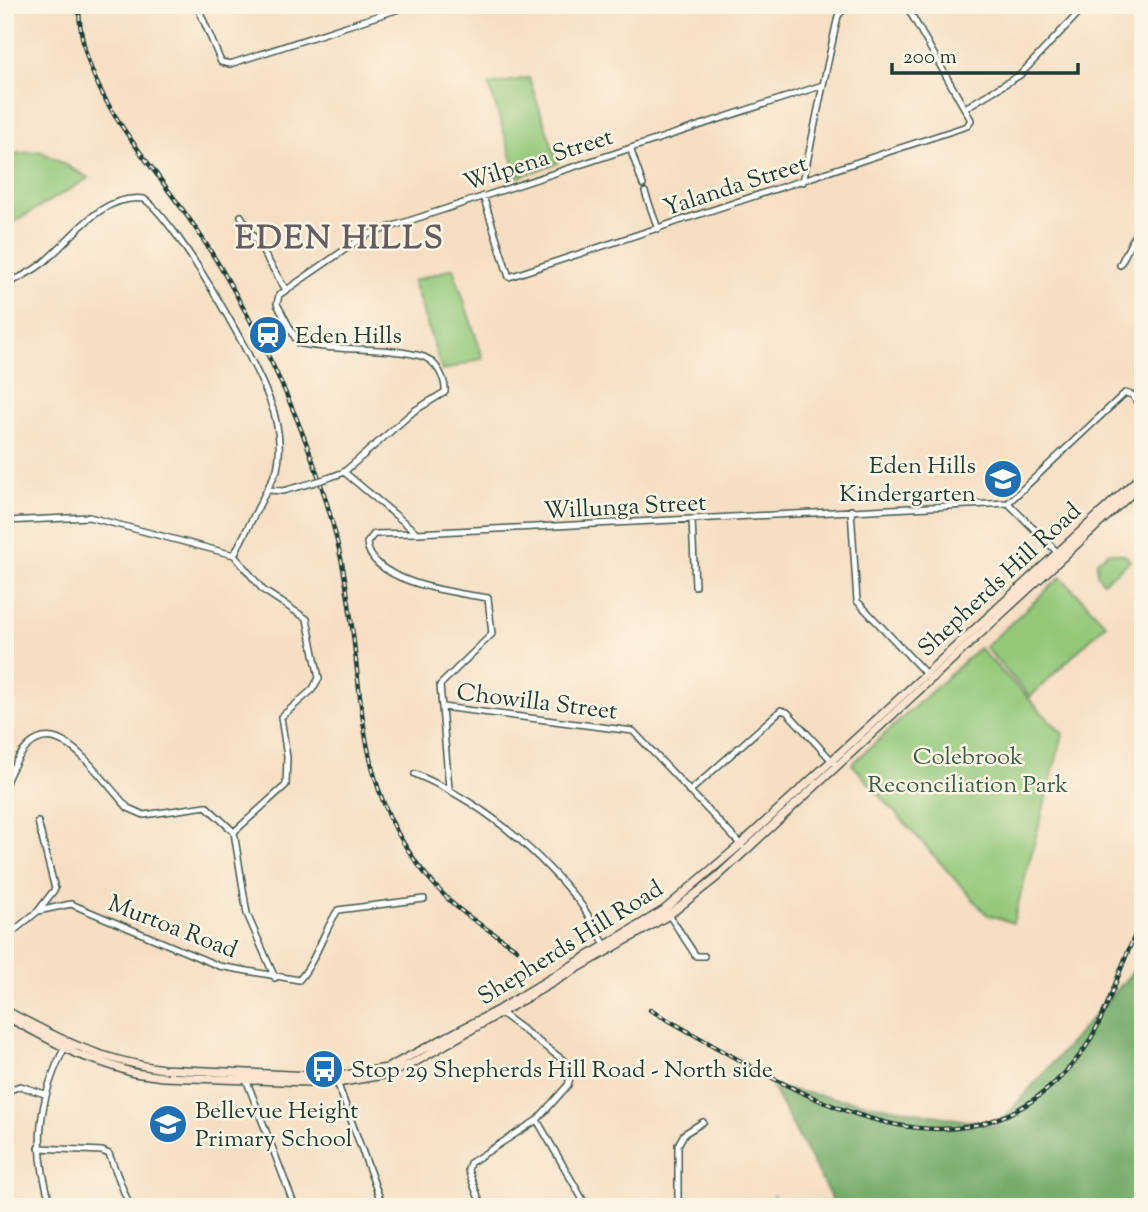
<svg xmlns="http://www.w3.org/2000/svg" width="1148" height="1212" font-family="'Sorts Mill Goudy',serif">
<rect width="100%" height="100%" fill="#fcf5e5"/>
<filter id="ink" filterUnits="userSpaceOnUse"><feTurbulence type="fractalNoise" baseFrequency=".0143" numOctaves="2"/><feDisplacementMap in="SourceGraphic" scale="14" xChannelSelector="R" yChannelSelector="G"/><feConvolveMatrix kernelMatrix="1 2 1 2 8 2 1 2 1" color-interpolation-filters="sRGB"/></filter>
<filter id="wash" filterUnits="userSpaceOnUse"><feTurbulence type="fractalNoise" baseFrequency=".00686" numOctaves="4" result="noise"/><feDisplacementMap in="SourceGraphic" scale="28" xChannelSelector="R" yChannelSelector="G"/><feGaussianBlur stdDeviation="1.57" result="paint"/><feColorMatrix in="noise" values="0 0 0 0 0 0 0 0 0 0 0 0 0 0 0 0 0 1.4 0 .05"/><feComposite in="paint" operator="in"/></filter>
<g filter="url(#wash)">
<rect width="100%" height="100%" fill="#f6dec3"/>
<!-- green -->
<path fill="#93c879" stroke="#598256" stroke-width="2" d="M529,78L558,163L518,177L489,85Z
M40,151L89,178L5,227V155Z
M453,268L483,358L442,371L413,281Z
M1109,552L1125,555L1130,561L1103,582L1097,574V561Z
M1061,577L1106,624L1030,697L985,647Z
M979,648L1063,734L1013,923L986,914L852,764Z"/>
<!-- forest -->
<path fill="#76ac69" stroke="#4a744e" stroke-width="2" d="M1143,960V1207H836L772,1087L997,1126Z"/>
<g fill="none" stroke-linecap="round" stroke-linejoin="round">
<!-- stream -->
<path stroke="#43a7c3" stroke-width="2" d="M773,1195L781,1207"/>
</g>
</g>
<g filter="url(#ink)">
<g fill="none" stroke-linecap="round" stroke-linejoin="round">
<defs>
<path id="minor" d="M197,5L221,62L230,64L411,5
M965,108L1020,75L1086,5
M630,148L643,185
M803,182L823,85
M645,192L658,229
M483,196L509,277L967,126L971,120L906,5
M241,216L286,290
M1120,265L1143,219
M5,285C18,278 33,272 44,262C73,238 100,194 144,199C177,220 266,376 275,417C279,433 281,453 277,470L234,555L263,590L307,619L319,678L312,690L281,717L287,757L286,785L234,832L247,914L275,978
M344,472L414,411L445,392C446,380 437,362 424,357C391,346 335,352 298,343L277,304L279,295L366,235L823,85L838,16L847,5
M331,477L344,472L417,533L1008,503
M269,490L283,491L312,483
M1008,503L1125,393L1132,395L1143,410
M1008,503L1058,553
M851,510L857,601L927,675
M692,520L695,586
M5,521L89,517L234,555
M417,533L374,534L367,543C371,583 457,593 488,598L492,634L440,685L449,788
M442,707L633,731L742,846
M415,774C478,800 532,845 576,898C588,912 597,932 607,948
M5,785C43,687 88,764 128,808L144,815L206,806L234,832
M689,792L781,710L787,712L835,764
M38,822L55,889L38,911
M669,915L696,956H704
M5,938L38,911L71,904L219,966L299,980C316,961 323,932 338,910L424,899
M502,1014L567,1063L572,1071L568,1085L537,1120L587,1207
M246,1079L295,1207
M337,1082L383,1207
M5,1092L20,1086L45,1094
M39,1148L102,1151L109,1154L130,1207
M52,1207C32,1150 38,1098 66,1045
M482,1207L468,1170L470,1163L537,1120
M678,1207V1145L684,1134L703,1122"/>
<path id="secondary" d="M5,1010C61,1040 98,1060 163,1069L334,1077L387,1068L498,1010L664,910L740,845L1143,474
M5,1016L77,1054L134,1073L163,1077L337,1083L389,1074L417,1061L642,931L669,915L717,877L1143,483"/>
</defs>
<!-- minor casing -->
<use href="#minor" stroke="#3f5549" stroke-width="8"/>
<!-- secondary casing -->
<use href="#secondary" stroke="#3f5549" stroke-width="10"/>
<!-- minor -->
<use href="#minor" stroke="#fff" stroke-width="5"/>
<!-- secondary -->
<use href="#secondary" stroke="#fde4d1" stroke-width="7"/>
<defs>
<path id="rail" d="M79,5C79,80 127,133 168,190C192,221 214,255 233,289C281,374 322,467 342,563C369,693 345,800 451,902C470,920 496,934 517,949
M650,1010C783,1082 958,1212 1081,1054C1110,1013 1119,963 1143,919"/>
</defs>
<!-- rail casing -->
<use href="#rail" stroke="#1f3d34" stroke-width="4.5"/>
<!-- rail -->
<use href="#rail" stroke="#fcf5e5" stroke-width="2" stroke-dasharray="5" stroke-linecap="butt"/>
<defs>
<path id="minor-bridge" d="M312,483L331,477"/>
</defs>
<!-- minor-bridge casing -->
<use href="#minor-bridge" stroke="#3f5549" stroke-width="8" stroke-linecap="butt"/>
<!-- minor-bridge -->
<use href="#minor-bridge" stroke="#fff" stroke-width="5"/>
</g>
</g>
<!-- icons -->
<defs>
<symbol id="station-disc" viewBox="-11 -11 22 22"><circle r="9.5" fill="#1f6fb2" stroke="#fcf5e5"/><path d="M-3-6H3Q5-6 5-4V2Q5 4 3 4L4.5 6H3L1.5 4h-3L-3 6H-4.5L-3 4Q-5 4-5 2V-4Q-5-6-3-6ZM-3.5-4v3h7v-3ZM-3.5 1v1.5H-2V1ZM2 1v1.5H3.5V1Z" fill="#fff"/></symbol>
<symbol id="school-disc" viewBox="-11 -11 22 22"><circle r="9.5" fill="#1f6fb2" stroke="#fcf5e5"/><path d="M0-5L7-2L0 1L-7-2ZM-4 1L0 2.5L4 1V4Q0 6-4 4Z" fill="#fff"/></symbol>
<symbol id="bus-disc" viewBox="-11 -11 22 22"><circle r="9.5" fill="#1f6fb2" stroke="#fcf5e5"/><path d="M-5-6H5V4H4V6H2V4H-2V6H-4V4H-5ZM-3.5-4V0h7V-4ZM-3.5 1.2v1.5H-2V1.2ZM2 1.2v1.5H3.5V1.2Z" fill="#fff"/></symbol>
</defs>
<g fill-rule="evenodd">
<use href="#station-disc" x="246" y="313" width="44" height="44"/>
<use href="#school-disc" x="981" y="457" width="44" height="44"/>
<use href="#bus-disc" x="302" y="1047" width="44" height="44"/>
<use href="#school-disc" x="146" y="1102" width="44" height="44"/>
</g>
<g text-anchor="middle" stroke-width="5" stroke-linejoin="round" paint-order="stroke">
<!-- street labels -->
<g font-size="24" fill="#1f3d34" stroke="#fcf5e5">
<text transform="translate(538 159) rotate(-18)" y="8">Wilpena Street</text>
<text transform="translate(735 185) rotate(-18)" y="8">Yalanda Street</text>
<text transform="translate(625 506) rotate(-3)" y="8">Willunga Street</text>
<text transform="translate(999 579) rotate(-43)" y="8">Shepherds Hill Road</text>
<text transform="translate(537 701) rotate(7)" y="8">Chowilla Street</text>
<text transform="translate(173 926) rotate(21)" y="8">Murtoa Road</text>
<text transform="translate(570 942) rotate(-32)" y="8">Shepherds Hill Road</text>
</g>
<!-- poi labels -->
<g font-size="24" fill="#1f3d34" stroke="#fcf5e5" text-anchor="start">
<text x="295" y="343">Eden Hills</text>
<text x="976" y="473" text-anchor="end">Eden Hills<tspan x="976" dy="28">Kindergarten</tspan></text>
<text x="351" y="1077">Stop 29 Shepherds Hill Road - North side</text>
<text x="195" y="1118">Bellevue Height<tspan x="195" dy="28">Primary School</tspan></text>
</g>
<!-- park labels -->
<g font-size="24" fill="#3c6045" stroke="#fcf5e5">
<text x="968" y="764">Colebrook<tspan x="968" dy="28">Reconciliation Park</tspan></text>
</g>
<!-- district labels -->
<g font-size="32" font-weight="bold" letter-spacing="2" fill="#655c5f" stroke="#fcf5e5">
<text x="340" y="248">EDEN HILLS</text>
</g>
</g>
<!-- margin -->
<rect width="1148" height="1212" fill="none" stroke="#fcf5e5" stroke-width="28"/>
<!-- scale -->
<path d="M892 63v10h186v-10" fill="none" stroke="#1f3d34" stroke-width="3.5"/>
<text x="903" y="63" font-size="21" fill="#1f3d34" stroke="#fcf5e5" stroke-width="5" paint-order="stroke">200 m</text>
</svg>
